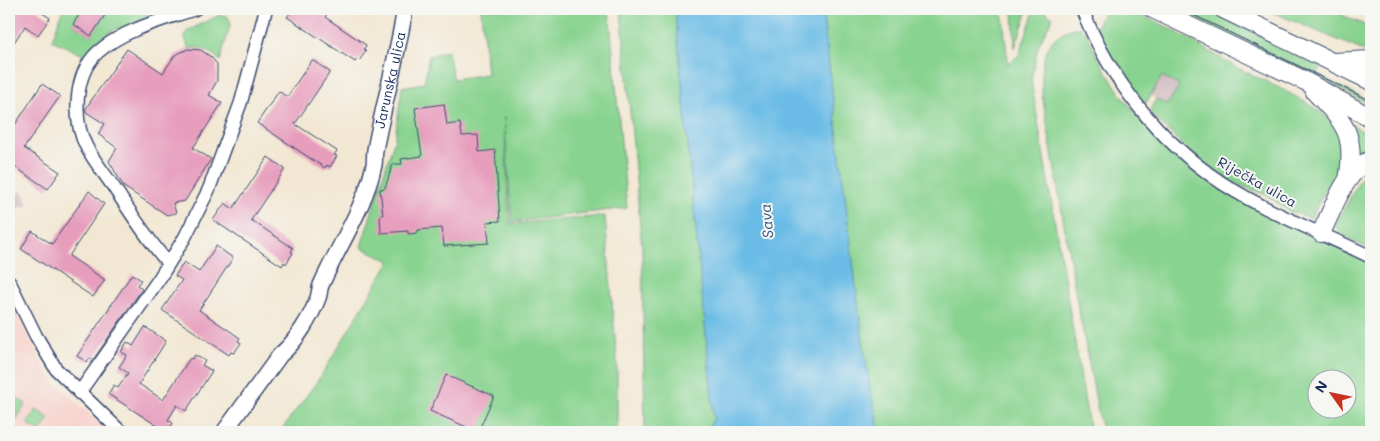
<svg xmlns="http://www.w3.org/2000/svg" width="1380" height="441" font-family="Mali,sans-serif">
<rect width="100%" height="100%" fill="#f6f6f2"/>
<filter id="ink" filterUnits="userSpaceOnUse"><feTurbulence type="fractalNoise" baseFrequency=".02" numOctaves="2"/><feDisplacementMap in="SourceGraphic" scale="10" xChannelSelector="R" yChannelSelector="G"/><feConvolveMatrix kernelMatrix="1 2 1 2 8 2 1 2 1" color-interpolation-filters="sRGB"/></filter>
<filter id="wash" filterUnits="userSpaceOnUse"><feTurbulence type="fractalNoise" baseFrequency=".0096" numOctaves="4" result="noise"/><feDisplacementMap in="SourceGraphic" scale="20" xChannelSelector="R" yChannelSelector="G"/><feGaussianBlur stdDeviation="1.12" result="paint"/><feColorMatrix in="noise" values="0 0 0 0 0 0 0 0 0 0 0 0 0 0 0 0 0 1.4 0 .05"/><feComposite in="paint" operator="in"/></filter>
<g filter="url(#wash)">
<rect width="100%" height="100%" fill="#f2e7d2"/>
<!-- built -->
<path fill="#f7d0c9" d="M9,296L43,366L56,384L110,432H9Z"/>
<!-- industrial -->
<path fill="#d2bec1" d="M1163,76L1179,87L1167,106L1150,95Z
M22,191L28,205L13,210L9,196Z"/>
<!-- green -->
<path fill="#88d38f" stroke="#528176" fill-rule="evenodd" d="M63,9H83L73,24L91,36L109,9H151C147,24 122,25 110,32C100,38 92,46 83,55L52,40Z
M481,9H609L627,208L512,222L504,117L510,224L605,216L617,361V432H280L321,376L390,261L361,247L395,138L402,87L424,83L429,56L448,51L453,79L487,74Z
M621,9H675L714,419L706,432H645L642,249Z
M822,9H1002L1008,64L1019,55L1035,9L1046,12L1053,17L1038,46L1031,80L1090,432H880L870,388L862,336Z
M1013,9H1028L1015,48Z
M1102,9C1154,9 1195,46 1240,69C1271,84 1302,97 1330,119C1338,124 1342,140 1347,148L1311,218L1291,212L1267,195L1236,184L1214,171L1188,151L1151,114L1150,110L1156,99L1167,105L1179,86L1162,76L1147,102H1140L1118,71L1096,28L1102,15Z
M1175,9H1206L1371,89L1322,66L1317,75L1371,102V105Z
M1265,9H1329L1371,28V54Z
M220,15L227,16L231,22L220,61C210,50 203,47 188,48L185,37L187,31Z
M1073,28H1080L1086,32C1114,96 1160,151 1220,189C1236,199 1255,206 1272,214C1305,230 1338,247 1371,263V432H1102L1077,301L1042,94C1042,63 1040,40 1073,28ZM1318,378H1348V408H1318Z
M1350,124L1371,136V154L1355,164Z
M1371,166V250L1343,236L1335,226L1362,176Z
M292,352L235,432H232L287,355Z
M13,396L26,404L17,418L9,413V402Z
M36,410L49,418L40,432L27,423Z"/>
<!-- water -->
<path fill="#6abce6" stroke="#4276a2" d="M675,9H822L862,336L870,388L880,432H706L714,419Z"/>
<g id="blocks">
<!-- building -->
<path fill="#e79ebd" d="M9,9H36L50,18L38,35L25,26L9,50V23L13,18L9,15Z
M83,9H109L91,36L73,24Z
M293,9H331L325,17L366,45L364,49L366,51L359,61L357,59L355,62L287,17Z
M127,49L163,73L175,55L188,49L201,50L211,57L217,64V81L209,95L222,103L193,148L211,159L185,201L173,203L176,213L167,215L124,187L109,161L117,148L98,134L105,124L86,112V108Z
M312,60L330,72L295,124L337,151L334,155L337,156L330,167L327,165L325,168L257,123L279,91L287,97Z
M42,84L60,96L24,148L60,172L48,189L9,163V134Z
M444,104L447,125L460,123L462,136L478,135L479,152L495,150L500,221L487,222L489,243L444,246L442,228L418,230V233L408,234V231L381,233L380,215H383L380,189L385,188L393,164H402L401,159L422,156L415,108Z
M268,157L285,169L251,220L293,248L291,252L293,253L286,264L284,262L282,266L213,220L225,203L233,209Z
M89,191L104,204L69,256L105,280L93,297L21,249L32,231L52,244Z
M216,246L233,258L199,310L240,338L238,341L241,343L234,353L231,352L229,355L162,310L182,280L175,276L184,262L199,272Z
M132,274L141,280L137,285L142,289L93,360L90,358L87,362L77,356Z
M145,327L166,341L139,384L163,400L190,358L192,359L195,355L205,361L202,365L212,371L186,411L177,405L168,420L173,423L167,432L108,394L114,385L118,388L128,373L119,367L127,355L121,352L127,342L133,346Z
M446,375L494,396L478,432L430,411Z"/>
</g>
</g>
<g filter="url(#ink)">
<use href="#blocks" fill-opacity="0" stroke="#3b4b6f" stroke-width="1"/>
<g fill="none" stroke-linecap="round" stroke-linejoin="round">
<defs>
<path id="minor" d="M1082,9C1110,80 1158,140 1222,183C1268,213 1322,233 1371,257
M168,263C148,240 132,215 115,189C106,176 95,162 87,148C72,120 74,74 98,52C124,29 163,20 195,9
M9,281L36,336L56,369L121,432
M79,393L159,279L185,237L209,189L241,102L266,9"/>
<g id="tertiary">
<path id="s1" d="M224,432L280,355C296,342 311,317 318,298C320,293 319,288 322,283C339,245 365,207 374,165C375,160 374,155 375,150C384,103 397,57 405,9"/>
</g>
<path id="secondary" d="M1153,9L1305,81L1371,118
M1223,9L1371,81
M1334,62L1371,60
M1315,92C1346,124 1356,135 1348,180
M1321,233C1333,210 1345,169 1371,160"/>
</defs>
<!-- minor casing -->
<use href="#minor" stroke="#3b4b6f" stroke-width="15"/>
<!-- tertiary casing -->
<use href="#tertiary" stroke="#3b4b6f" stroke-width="18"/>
<!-- secondary casing -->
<use href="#secondary" stroke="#3b4b6f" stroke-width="20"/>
<!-- minor -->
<use href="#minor" stroke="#fff" stroke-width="12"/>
<!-- tertiary -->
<use href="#tertiary" stroke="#fff" stroke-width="15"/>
<!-- secondary -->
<use href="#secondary" stroke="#fff" stroke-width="18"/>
<!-- tram -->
<path stroke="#1b2f5e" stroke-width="1" d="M1181,9L1371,101"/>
</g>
</g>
<g text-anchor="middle" stroke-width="4" stroke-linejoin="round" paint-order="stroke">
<!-- street labels -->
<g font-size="14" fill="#1b2f5e" stroke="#f6f6f2">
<text dy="5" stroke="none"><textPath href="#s1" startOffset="396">Jarunska ulica</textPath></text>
<text transform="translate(1257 182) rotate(29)" y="5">Riječka ulica</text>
</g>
<!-- water labels -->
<g font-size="15" font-style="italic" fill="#335987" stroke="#f6f6f2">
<text transform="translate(767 221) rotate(-95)" y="5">Sava</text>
</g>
</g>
<!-- margin -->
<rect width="1380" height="441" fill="none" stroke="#f6f6f2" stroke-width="30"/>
<!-- north arrow -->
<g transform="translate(1332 394) rotate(303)"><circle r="24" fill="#f6f6f2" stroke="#9ea6b7"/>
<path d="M0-4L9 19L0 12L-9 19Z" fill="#c8321e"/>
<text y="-8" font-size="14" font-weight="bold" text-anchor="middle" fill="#1b2f5e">N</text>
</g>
</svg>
